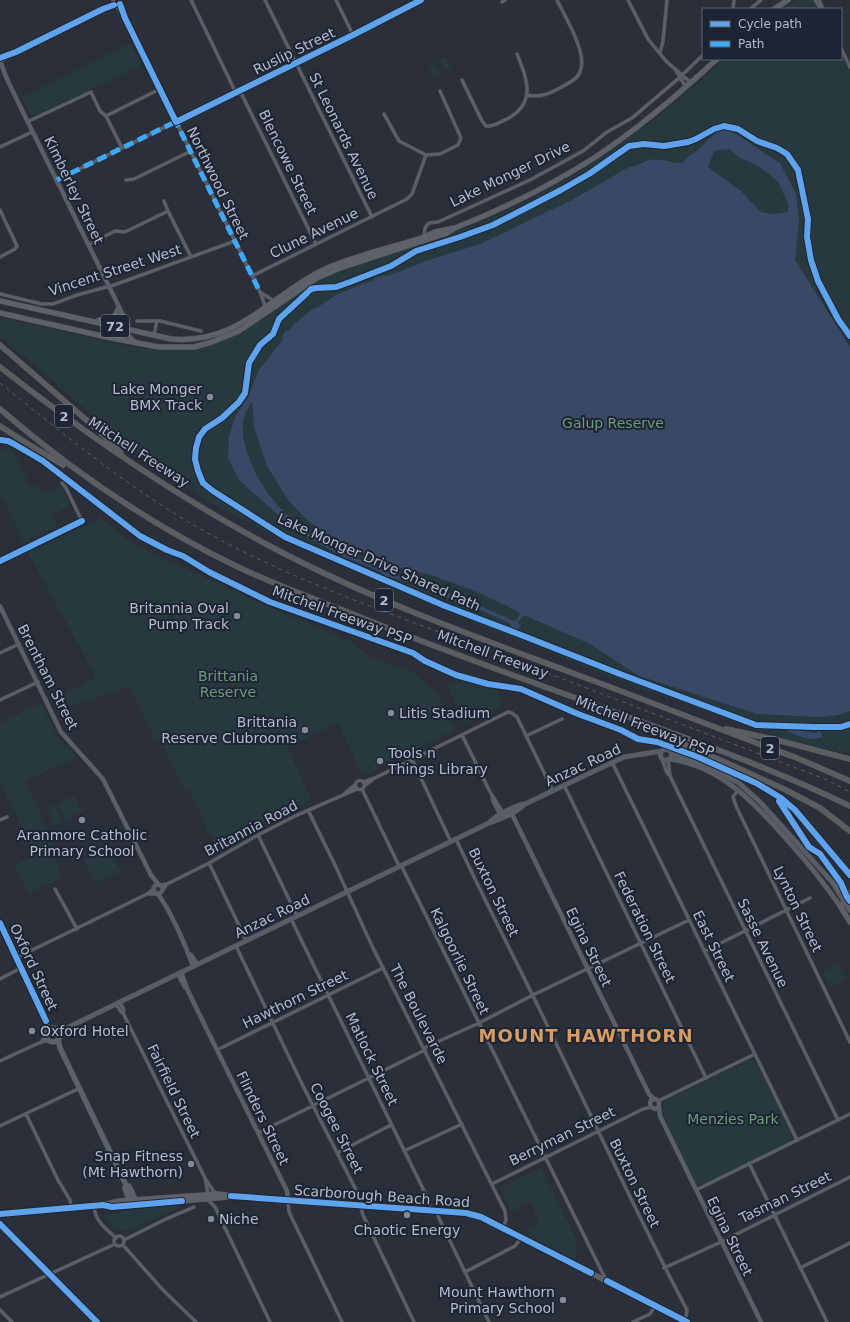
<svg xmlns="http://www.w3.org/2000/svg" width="850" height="1322" font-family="'DejaVu Sans',sans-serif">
<rect width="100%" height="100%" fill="#2a2f39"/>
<!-- green -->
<path fill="#27393f" d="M797,0H814L819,9H782Z
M130,43L141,65L72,99H68L33,118L22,97Z
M841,53L850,72V754L780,737L642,689L430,605L285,541L224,510L173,480L107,428L0,335V318C29,324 58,330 86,337C129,346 176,359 218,343C255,328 286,301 319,280L342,269C397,252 452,236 504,212C588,174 657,121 724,59H841Z
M446,57L451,67L446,70L440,59Z
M434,62L440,73L433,76L427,66Z
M8,448L12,450L30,486L39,487L43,495L61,486L70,506L52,515L57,526L24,542L0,493V451Z
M101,518L132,543L255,601L352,642L370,657L415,673L435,691L455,730L366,774L361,772L338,723L287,748L312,800L216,847L188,789L185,791L159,738L155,740L130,687L58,709L53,699L96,677L28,553Z
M466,680L498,690L500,707L465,723L447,685Z
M41,703L58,738L77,757L25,781L48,830L61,878L28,894L14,865L36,855L0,782V723Z
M74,796L82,812L74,816L66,800Z
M65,800L73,816L65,820L57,805Z
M55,805L63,821L55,825L47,809Z
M109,848L121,872L95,883L83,860Z
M839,964L847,979L830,987L822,972Z
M749,1060H753L757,1063L792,1135V1139L789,1142L707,1182L697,1185L695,1183L671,1133L662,1109L663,1104L667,1100Z
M541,1167L577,1241L575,1243L577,1253L575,1260L524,1233L525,1231L536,1227L533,1221L530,1223L529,1221L534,1219L537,1224L539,1223L531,1202L526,1204L524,1201L519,1204L520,1207L512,1211L500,1188Z
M178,1204V1209L125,1231L115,1229L103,1216L148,1207Z"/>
<!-- water -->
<path fill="#394864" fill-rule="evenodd" d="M722,129L728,130L733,132L780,163L796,194L799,221L795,260L850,347V711L838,715L819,717L757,714L639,676L590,644L524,615L517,623L521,625L518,629L515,630L510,627L511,624L474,607L454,601L424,587L385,576L377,570L344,557L319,544L285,521L239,480L228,458L229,436L236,415L249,396L258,371L282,341L284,332L289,330L294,324L313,309L318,307L336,295L362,284L370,282L377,277L390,275L429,260L480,244L572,200L629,167C636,168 642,161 650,160C661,158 673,164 683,163L688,156L696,152L718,130ZM729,149L738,157L759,166L778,182L788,203V212L773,214L761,212L741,191L708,167L714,151ZM252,402L254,427L267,466L289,501L304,517L316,527L344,544L383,561L394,566L434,576L472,590L507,606L520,613L517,620L513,621C482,606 451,594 419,582C407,577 393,576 382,569C364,561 346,555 329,546C291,526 257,489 246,448C241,431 241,417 252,402Z
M791,729L815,733L819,731L822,734V737C812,742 797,736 787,731Z"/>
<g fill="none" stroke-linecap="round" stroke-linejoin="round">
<defs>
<path id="minor" d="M113,0V4L117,6L120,4V0
M191,0L236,93
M265,0L372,217
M336,0L353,35
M628,0L648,39L666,61L691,83
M815,0L821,9
M819,0L823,9
M502,2L505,0
M120,4L125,18L260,292L266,308
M116,6L123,15
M733,9L734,0
M750,9L761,0
M841,48L850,67
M660,53L663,41L667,0
M0,58L16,52L103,9L114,5
M0,62L9,56
M676,71L686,87
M462,80L482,121L486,126C494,127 500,122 507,119C537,103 527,79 517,54
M240,91L316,244
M527,95C542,98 550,93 562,87C568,83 576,80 579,74C590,56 565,17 557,0
M384,114L399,141L426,155L440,154L458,145L461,138L440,91
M106,116L160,89
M27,122L91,92L100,111L106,116L122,148
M0,147L32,132
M57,180L353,35L421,0
M126,180L134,179L191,151
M164,201L168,211
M0,210L17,246L15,249L0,257
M424,237L425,228L429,223L438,222L530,180L583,151L607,132L632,118L679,78L703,55
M88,245L115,231L125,232L168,211L191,257
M252,276L407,199L412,194L426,155
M260,292L274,301
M0,294L42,304H53L77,295L114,285L235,241
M137,321H160L201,331
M154,335L157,321
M0,561L82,521L66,488L62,483
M0,653L19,644
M0,700L38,682
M462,735L489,790L503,813
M526,736L562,719
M412,759L451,842
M662,759L667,773L670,776
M668,760L670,776L838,1120
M612,762L797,1140
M355.5 785a4.5 4.5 0 1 1 9 0a4.5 4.5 0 1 1-9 0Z
M363,782L375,778L508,712L512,713L517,717L553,791
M564,785L706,1078
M364,786L375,778
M362,789L399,866
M738,790L733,797L736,806L850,1042
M345,793L355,785
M492,796L493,801L500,815
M308,810L335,865L372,946L505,1211L506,1220L503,1229
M0,820L7,817
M258,835L297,916
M456,839C485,902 518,964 548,1027C594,1121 638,1217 687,1310L686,1316L684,1321
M209,863L246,940
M401,865L606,1280
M161,885L167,884L209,863L258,835L295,816L357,789
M55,889L77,929
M163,890L167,884
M147,894H156
M291,919L429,1201L430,1210
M236,946L303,1086L355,1188L361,1202V1208L363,1215L414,1322
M705,951L810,898
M16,958L147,894L154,889
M0,979L21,968
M120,1002L124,1010L123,1013
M116,1004L121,1012L123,1013L205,1178L214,1192L218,1194
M41,1042L47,1035
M424,1048L479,1023L533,995L689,920
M217,1050L383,968
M0,1061L41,1042L50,1040
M658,1101L755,1054
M26,1114L58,1180L70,1200L71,1208
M0,1126L80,1088
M258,1133L425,1050
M404,1151L462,1124
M337,1153L391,1125
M749,1163L827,1322
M205,1178L208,1194L210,1195
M492,1184L643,1109L651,1107
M696,1190L850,1114
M207,1199L215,1207L270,1322
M288,1201L289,1212L342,1322
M94,1206C95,1221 105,1228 116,1238
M438,1211V1216L489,1322
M0,1224L97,1322
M114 1241a5 5 0 1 1 10 0a5 5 0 1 1-10 0Z
M124,1240L166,1219L194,1207
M123,1245L162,1289L196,1322
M664,1268L721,1242L850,1177
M800,1268L850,1243
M465,1272L515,1246L521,1238
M0,1297L115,1244
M0,1310L12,1322
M633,1322L650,1314L655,1306"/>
<path id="tertiary" d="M0,61L7,79L18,102L128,325L126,329L112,338
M121,312C121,321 126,326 127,334L135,342
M0,606L61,732L103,779L151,875L159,885
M510,810L649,1094L654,1099
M153.5 889a4.5 4.5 0 1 1 9 0a4.5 4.5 0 1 1-9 0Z
M158,894C173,915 184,942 193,966
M189,954L191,955L197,964
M181,972L188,991L214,1044L287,1191L288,1201
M178,974L185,987L188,990
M659,1107L655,1109L651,1107L650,1103L651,1100L656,1099L659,1102V1107L660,1116L761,1322"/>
<path id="secondary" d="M660.5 755a5.5 5.5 0 1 1 11 0a5.5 5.5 0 1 1-11 0Z
M671,753L703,764L718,771L739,783L760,802L833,883L845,903
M669,759C720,765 757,805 789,842C807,862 824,883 840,906
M490,822C497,815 515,805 525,804
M57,1029H65
M60,1035L65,1029L120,1002L489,823C501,819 516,813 525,804L624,757L662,751"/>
<path id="primary" d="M774,9L788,0
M0,301L171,339C239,345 270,295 325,269C356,255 391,248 424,237L435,232L454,228
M0,313L111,338L159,347H194L212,342L239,331L317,278L340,268L447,233L455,228C503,209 550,186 594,158C638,129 678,95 717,59
M99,320L113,319L119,308
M833,883L842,891L850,893
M850,898L840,906L850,922
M845,903L850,910
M0,923L46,1021L48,1031
M46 1035a7 7 0 1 1 14 0a7 7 0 1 1-14 0Z
M58,1039L60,1048L126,1185L129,1186L136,1201
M126,1185L125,1188L130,1203
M103,1205L119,1201L218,1194L260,1199L466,1213L481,1217L687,1322
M0,1214L103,1205L112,1207L228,1197"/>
<path id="motorway" d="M0,345L99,431L121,453
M0,367C89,437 184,502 285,554C378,602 477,637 575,674C649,701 723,731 797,758L850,781
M0,409C72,471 151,525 236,566C273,584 312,598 350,613C437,648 525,680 612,711C692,740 774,769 850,806
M0,426L20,439L63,465
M634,723L727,763L786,790L820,808L850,831
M726,729L773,739L850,759"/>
</defs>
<!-- minor casing -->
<use href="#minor" stroke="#464a52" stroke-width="4"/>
<!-- tertiary casing -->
<use href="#tertiary" stroke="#464a52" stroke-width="5"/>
<!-- secondary casing -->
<use href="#secondary" stroke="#464a52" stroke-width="5.5"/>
<!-- primary casing -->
<use href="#primary" stroke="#484c56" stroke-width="6"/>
<!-- motorway casing -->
<use href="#motorway" stroke="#474b55" stroke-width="6"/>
<!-- minor -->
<use href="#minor" stroke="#5b5f67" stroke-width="3"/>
<!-- tertiary -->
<use href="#tertiary" stroke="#5b5f67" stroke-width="4"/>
<!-- secondary -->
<use href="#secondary" stroke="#595d65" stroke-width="4.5"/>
<!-- primary -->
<use href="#primary" stroke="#5d6169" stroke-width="5"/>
<!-- motorway -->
<use href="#motorway" stroke="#5b5d60" stroke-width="5.5"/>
<!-- rail -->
<path stroke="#595d64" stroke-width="1" stroke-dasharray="4 4" stroke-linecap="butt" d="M0,383C66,436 132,491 206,532C288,578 378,609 466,642C586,688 705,733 825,779L850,792"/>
<!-- quiet -->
<path stroke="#3fa9f5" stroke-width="5" stroke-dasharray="10 5" stroke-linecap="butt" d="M174,118L260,292
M57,180L179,120"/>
<defs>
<path id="cycleway" d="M120,4L125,18L176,122L353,35L421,0
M0,58L16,52L103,9L114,5
M850,336L838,319L818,281L811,260L807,237L808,219L799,175L798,170L787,154L777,148L757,141L738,129L724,126L714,129L696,139L688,142L664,146L644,144L629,146L589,174L561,190L493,225L460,237L416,251L391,266L350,282L336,287L316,288L311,289L307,293L279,319L273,334L260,345L249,363L245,393L239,402L222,418L205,429L199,437L196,448L195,459L198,471L203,483L213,491L285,537L445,606L521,635L620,674L756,725L814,727H841L850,724
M0,440L8,441L14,444L43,461L140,536L167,550L183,556L209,572L270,602L413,653L425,661L456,675L488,684L521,689L578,714L621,730L638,739L657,742L698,757L756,783L781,798L795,810L850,875
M0,561L82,521
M780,800L779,801L809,847L820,854L841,883L847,897L850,901
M0,923L46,1021
M231,1196L466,1213L481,1217L591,1273
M0,1214L103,1205L112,1207L182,1201
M0,1224L97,1322
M607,1281L687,1322"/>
</defs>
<!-- cycleway casing -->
<use href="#cycleway" stroke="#1d2534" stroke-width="8"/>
<!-- cycleway -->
<use href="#cycleway" stroke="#60a3ed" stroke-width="6"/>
</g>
<!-- markers -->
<g fill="#848a97" stroke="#1d2534" stroke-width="1.5">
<circle cx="210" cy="397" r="4"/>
<circle cx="237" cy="616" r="4"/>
<circle cx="391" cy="713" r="4"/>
<circle cx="305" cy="730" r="4"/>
<circle cx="380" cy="761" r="4"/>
<circle cx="82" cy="820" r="4"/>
<circle cx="32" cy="1031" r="4"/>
<circle cx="191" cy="1164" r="4"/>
<circle cx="407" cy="1215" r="4"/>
<circle cx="211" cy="1219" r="4"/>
<circle cx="563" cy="1300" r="4"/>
</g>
<g text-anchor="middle" stroke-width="4" stroke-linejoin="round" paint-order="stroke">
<!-- shield labels -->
<g fill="#1d2534" stroke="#878e9d" stroke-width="1">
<rect x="101" y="315" width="28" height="22" rx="3"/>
<rect x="55" y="405" width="18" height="22" rx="3"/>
<rect x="375" y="589" width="18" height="22" rx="3"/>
<rect x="761" y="737" width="18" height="22" rx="3"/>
</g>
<g font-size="13" font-weight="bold" fill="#b5bbca">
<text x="115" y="331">72</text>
<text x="64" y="421">2</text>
<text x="384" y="605">2</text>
<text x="770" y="753">2</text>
</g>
<!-- street labels -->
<g font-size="14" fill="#b5bbca" stroke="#1d2534">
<text transform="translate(294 51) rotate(-26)" y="5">Ruslip Street</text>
<text transform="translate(344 136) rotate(64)" y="5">St Leonards Avenue</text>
<text transform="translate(288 162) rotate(64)" y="5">Blencowe Street</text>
<text transform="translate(510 174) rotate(-26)" y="5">Lake Monger Drive</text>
<text transform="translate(218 183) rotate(64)" y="5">Northwood Street</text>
<text transform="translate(74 190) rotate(64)" y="5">Kimberley Street</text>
<text transform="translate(314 233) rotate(-26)" y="5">Clune Avenue</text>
<text transform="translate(115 270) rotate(-18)" y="5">Vincent Street West</text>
<text transform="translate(139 452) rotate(33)" y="5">Mitchell Freeway</text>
<text transform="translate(379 562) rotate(24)" y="5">Lake Monger Drive Shared Path</text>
<text transform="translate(342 615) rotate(20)" y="5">Mitchell Freeway PSP</text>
<text transform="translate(493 654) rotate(20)" y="5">Mitchell Freeway</text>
<text transform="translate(48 677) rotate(63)" y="5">Brentham Street</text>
<text transform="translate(645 726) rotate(21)" y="5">Mitchell Freeway PSP</text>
<text transform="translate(583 765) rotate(-25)" y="5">Anzac Road</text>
<text transform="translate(251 828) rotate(-28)" y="5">Britannia Road</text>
<text transform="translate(494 892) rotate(64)" y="5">Buxton Street</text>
<text transform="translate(798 909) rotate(64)" y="5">Lynton Street</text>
<text transform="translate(272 916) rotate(-26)" y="5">Anzac Road</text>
<text transform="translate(645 927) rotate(64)" y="5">Federation Street</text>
<text transform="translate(763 943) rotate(64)" y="5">Sasse Avenue</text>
<text transform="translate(714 946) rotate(64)" y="5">East Street</text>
<text transform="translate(589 947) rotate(64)" y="5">Egina Street</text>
<text transform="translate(460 961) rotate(64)" y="5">Kalgoorlie Street</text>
<text transform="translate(34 967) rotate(65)" y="5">Oxford Street</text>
<text transform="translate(295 999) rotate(-26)" y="5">Hawthorn Street</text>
<text transform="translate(419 1014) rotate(63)" y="5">The Boulevarde</text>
<text transform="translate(372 1059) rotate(64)" y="5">Matlock Street</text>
<text transform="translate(174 1091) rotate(64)" y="5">Fairfield Street</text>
<text transform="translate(263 1118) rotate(64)" y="5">Flinders Street</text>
<text transform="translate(337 1128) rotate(63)" y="5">Coogee Street</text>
<text transform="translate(562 1136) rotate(-26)" y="5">Berryman Street</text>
<text transform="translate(635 1183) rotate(64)" y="5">Buxton Street</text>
<text transform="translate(382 1196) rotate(4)" y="5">Scarborough Beach Road</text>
<text transform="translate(785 1197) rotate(-26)" y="5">Tasman Street</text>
<text transform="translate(730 1236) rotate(64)" y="5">Egina Street</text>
</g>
<!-- poi labels -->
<g font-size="14" fill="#b5bbca" stroke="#1d2534" text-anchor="end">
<text x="202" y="394">Lake Monger<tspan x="202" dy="16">BMX Track</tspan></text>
<text x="229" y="613">Britannia Oval<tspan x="229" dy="16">Pump Track</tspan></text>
<text x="399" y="718" text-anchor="start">Litis Stadium</text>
<text x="297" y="727">Brittania<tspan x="297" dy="16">Reserve Clubrooms</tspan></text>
<text x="388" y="758" text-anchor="start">Tools n<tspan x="388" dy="16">Things Library</tspan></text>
<text x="82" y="840" text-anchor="middle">Aranmore Catholic<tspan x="82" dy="16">Primary School</tspan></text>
<text x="40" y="1036" text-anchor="start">Oxford Hotel</text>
<text x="183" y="1161">Snap Fitness<tspan x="183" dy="16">(Mt Hawthorn)</tspan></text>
<text x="219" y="1224" text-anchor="start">Niche</text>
<text x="407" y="1235" text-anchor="middle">Chaotic Energy</text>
<text x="555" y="1297">Mount Hawthorn<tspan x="555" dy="16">Primary School</tspan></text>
</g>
<!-- park labels -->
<g font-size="14" fill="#6c9b79" stroke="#1d2534">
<text x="613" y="428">Galup Reserve</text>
<text x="228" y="681">Brittania<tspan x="228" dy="16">Reserve</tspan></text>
<text x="733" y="1124">Menzies Park</text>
</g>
<!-- district labels -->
<g font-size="18" font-weight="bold" letter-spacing="1" fill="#d69c64" stroke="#1d2534">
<text x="586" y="1042">MOUNT HAWTHORN</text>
</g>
</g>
<!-- legend -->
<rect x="702" y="8" width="140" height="52" fill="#1d2534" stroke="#5a6170"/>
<rect x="710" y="21" width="20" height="6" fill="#60a3ed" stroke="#5a6170"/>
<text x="738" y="28" font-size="12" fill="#b5bbca">Cycle path</text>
<rect x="710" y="41" width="20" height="6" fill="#3fa9f5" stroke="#5a6170"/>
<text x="738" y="48" font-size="12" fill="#b5bbca">Path</text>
</svg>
